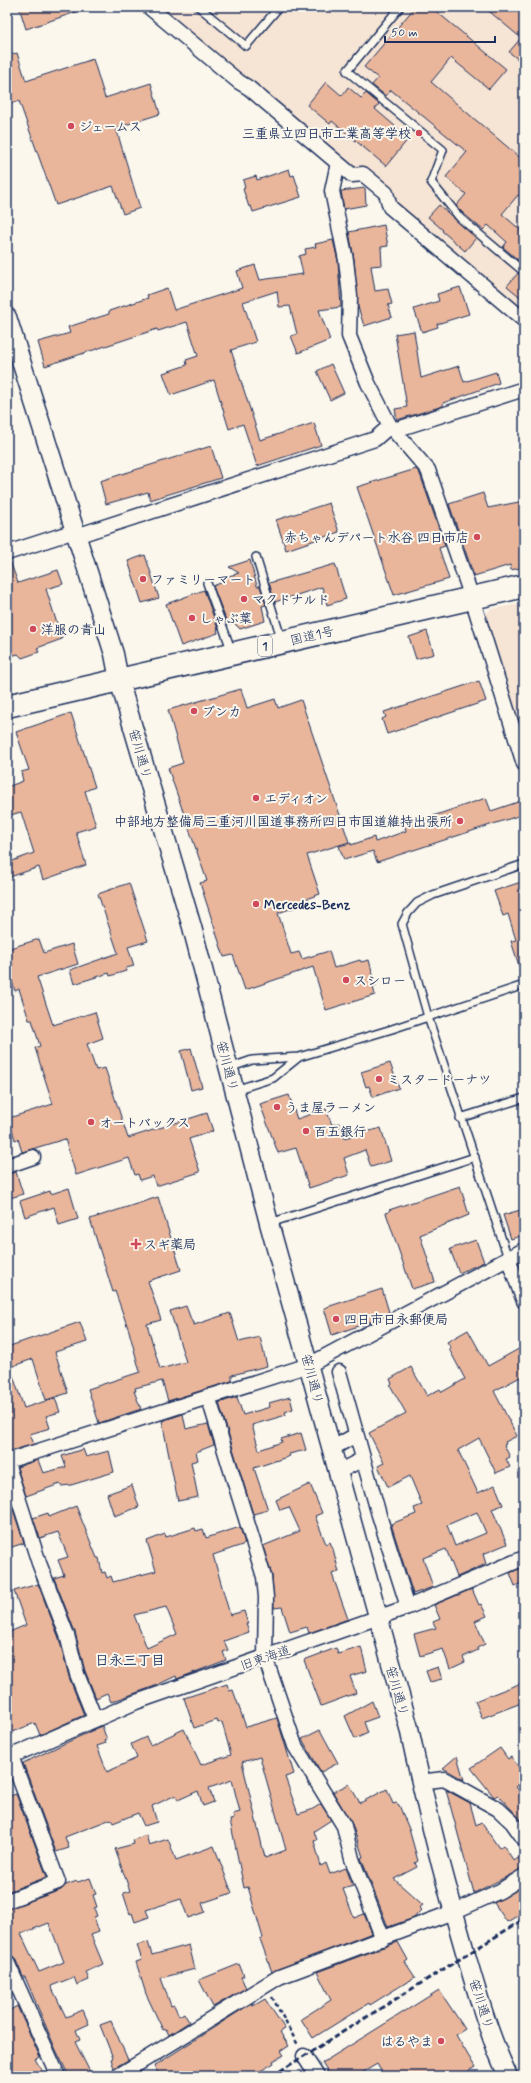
<svg xmlns="http://www.w3.org/2000/svg" width="531" height="2083" font-family="Mynerve,'Klee One',sans-serif">
<rect width="100%" height="100%" fill="#fbf7ec"/>
<filter id="ink" filterUnits="userSpaceOnUse"><feTurbulence type="fractalNoise" baseFrequency=".025" numOctaves="2"/><feDisplacementMap in="SourceGraphic" scale="8" xChannelSelector="R" yChannelSelector="G"/><feConvolveMatrix kernelMatrix="1 2 1 2 8 2 1 2 1" color-interpolation-filters="sRGB"/></filter>
<g filter="url(#ink)">
<!-- built -->
<path fill="#f6e4d4" d="M158,7H524V311L396,202L395,192L365,166L354,167L274,100L239,76Z
M521,604L524,614V739L485,616L490,609Z"/>
<!-- building -->
<path fill="#e9b69b" stroke="#1b2f5e" fill-rule="evenodd" d="M19,7H85V9L26,29Z
M415,7H431L506,69L489,89L451,58L431,82L524,161V200L518,195L502,214L524,233V265L503,247L507,242L488,225L483,230L464,214L456,206L466,194L446,177L467,152L391,90L386,96L372,85L378,78L364,67Z
M484,7H524V64L509,52L521,38Z
M17,53L26,81L93,59L105,98L151,83L160,114L116,128L140,208L123,214L113,186L56,205L19,101L7,105V56Z
M326,82L342,96L348,87L361,98L366,93L379,104L375,109L409,138L386,166L332,121L330,124L307,105Z
M289,169L291,176L294,175L301,197L253,212L251,206L249,207L243,189L245,188L243,180L256,176L257,180Z
M365,188L366,205L344,209L341,191Z
M439,205L476,238L465,251L442,231L443,230L428,217Z
M384,225L388,246L381,247L382,265L371,266L375,291L388,289L392,304L388,305L392,317L364,326L358,307L354,259L349,232Z
M333,240L338,261L341,307L319,310L330,340L298,353L291,336L297,334L290,306L279,307L277,291L243,302L256,342L231,350L260,440L314,423L321,445L257,466L243,424L229,429L214,380L171,395L163,373L187,365L186,360L198,356L187,322L158,331L157,329L45,366L38,342L70,333L68,327L109,314V311L148,298L147,295L167,288L174,310L242,288L237,271L255,265L260,280L303,274L299,256L306,254L305,249L316,247L315,244Z
M518,273L524,277V300L507,286Z
M460,287L469,314L437,324L438,327L422,332L414,309L439,301L437,294Z
M414,331L421,378L459,366L464,382L496,372L499,383L443,403V406L397,420L395,409L407,407L395,334Z
M331,364L344,393L330,400L317,371Z
M211,446L221,478L150,500L148,492L106,504L100,481Z
M416,469L420,474L445,546L439,548L449,579L394,595L357,487Z
M483,493L488,508L524,501V567L511,570L510,565L474,576L449,504Z
M329,503L339,532L286,550L276,520Z
M145,555L159,598L142,603L128,561Z
M250,560L257,586H260L266,605L262,606L265,621L240,629L234,623L228,625L213,586L223,582L222,578L239,573L229,567Z
M7,561H10L18,583L58,570L63,584L46,589L62,639L37,648L39,652L22,658L18,654L7,657Z
M335,564L346,599L327,605L322,587L275,602L269,583Z
M204,590L218,629L217,630L218,633L181,646L166,604Z
M427,631L434,654L416,659L409,637Z
M479,681L486,701L387,734L382,719L386,717L384,712Z
M241,689L247,708L275,699L278,708L301,700L349,842L307,855L320,894L306,899L308,903L278,913L291,954L299,952L302,959L329,951L334,968L360,960L361,962L369,960L376,986L373,987L375,995L326,1010L313,967L245,990L233,955L224,957L200,883L207,881L168,768L183,763L168,710Z
M71,713L95,787L85,791L96,826L76,832L86,865L43,880L39,867L7,878V863L34,853L21,812L7,816V787L23,781L21,772L29,770L16,732Z
M486,798L491,811L524,800V814L377,862L373,851L344,860L339,846L351,843V845L374,837L375,842L406,831L404,823L423,816L424,819Z
M524,881V974L522,975L511,941L516,940L508,914L503,916L494,891Z
M129,883L148,941L128,947L134,966L126,968V971L110,976L109,973L74,984L70,970L118,953L98,894Z
M39,939L44,953L72,944L78,964L37,977L53,1025L95,1012L103,1038L87,1044L96,1070L105,1068L128,1138L207,1113L213,1131L189,1139L200,1172L156,1186L153,1176L140,1180L138,1174L135,1175L129,1158L76,1175L65,1139L22,1152L18,1139L15,1140L9,1118L53,1104L35,1048L40,1046L32,1020H29L19,989L15,991L7,965V949Z
M191,1048L202,1087L191,1090L181,1051Z
M390,1063L399,1088L373,1097L369,1086L366,1087L361,1072Z
M289,1095L297,1119L326,1109L332,1125L339,1123L344,1138L381,1128L391,1161L371,1167L365,1150L344,1158L349,1175L309,1188L296,1148L278,1153L260,1104Z
M16,1172L23,1194L7,1199V1174Z
M460,1186L469,1215L420,1235L435,1282L412,1289L386,1213L389,1212V1210Z
M69,1188L78,1219L59,1225L54,1207L25,1217L20,1201L50,1191L51,1194Z
M158,1197L181,1270L148,1281L161,1320L147,1324L160,1369L186,1362L170,1311L186,1306L192,1322H194V1325L230,1313L239,1342L260,1337L267,1366L232,1375V1381L168,1401L162,1381L135,1388L136,1391H134L141,1409L99,1423L88,1389L140,1372L129,1331L115,1291L113,1292L90,1219Z
M524,1209V1235L511,1239L503,1215Z
M476,1240L484,1262L459,1273L450,1249Z
M382,1289L389,1312L373,1321L332,1335L324,1308Z
M80,1322L87,1342L55,1352L68,1393L46,1400L33,1359L10,1367L24,1408L55,1398L60,1412L46,1416L50,1428L30,1434L34,1444L7,1452V1410L11,1409L7,1396V1347Z
M468,1330L488,1366L524,1346V1375L494,1391L517,1436L505,1442L506,1444L504,1445L510,1457L506,1459L510,1467L496,1473L479,1438L458,1450L478,1493L495,1485L503,1505L492,1509L507,1544L483,1554L486,1564L457,1577L446,1549L423,1558L433,1587L413,1594L391,1524L416,1514L414,1508L422,1505L410,1476L388,1487L378,1466L384,1463L369,1433L406,1413L390,1385L392,1384L390,1379L411,1367L427,1396L440,1389L442,1392L465,1379L449,1349L451,1348L447,1342ZM477,1512L486,1533L455,1546L447,1525Z
M237,1397L243,1415L270,1407L269,1403L290,1397L293,1409L285,1412L286,1415L252,1425L259,1450L282,1442L281,1439L301,1433L306,1450L289,1454L290,1456L254,1468L268,1510L253,1514L219,1403Z
M183,1414L186,1429L208,1424L214,1445L196,1452L198,1460L191,1462L198,1497L178,1501L162,1421Z
M83,1449L86,1457L109,1451L114,1472L71,1485L61,1486L60,1484L26,1496L17,1467L38,1460L43,1473L66,1467L62,1456Z
M310,1484L322,1513L315,1516L326,1544L330,1542L333,1549L339,1572L332,1574L348,1619L309,1633L307,1627L290,1632L282,1607L274,1608L272,1576L263,1546L300,1531L289,1507L280,1510L276,1500Z
M132,1485L139,1507L114,1516L107,1494Z
M7,1491L24,1543L9,1548L7,1541Z
M76,1506L97,1558H99L102,1573L105,1572L107,1578L111,1576L113,1582L156,1571L147,1541L165,1534L166,1537L195,1528L196,1531L203,1529L206,1538L240,1527L245,1544L213,1555L230,1615L244,1611L248,1624H246L249,1632L224,1641L228,1650L223,1652L226,1660L177,1679L176,1676L155,1686L111,1702L107,1693L96,1698L85,1671L75,1632L54,1578L64,1575L58,1560L68,1557L58,1532L40,1538L33,1518L48,1513L49,1517ZM166,1607L177,1634L147,1648L134,1615Z
M524,1567V1582L515,1586L510,1573Z
M38,1584L59,1638L69,1677L84,1715L40,1735L35,1723L7,1734V1633L26,1625L14,1591Z
M472,1589L479,1605L481,1604L487,1616L475,1621L485,1644L477,1648L478,1650L463,1657L465,1662L450,1669L443,1649L420,1656L414,1634L436,1628L433,1622L440,1619L434,1605Z
M361,1647L367,1671L350,1676L356,1693L321,1706L304,1660L336,1648L338,1654Z
M438,1667L442,1679L430,1682L426,1671Z
M524,1682V1702L482,1718L475,1701Z
M227,1684L229,1691L233,1690L246,1727L277,1718L294,1774L285,1777L298,1814L311,1810L321,1804L331,1820L314,1831L317,1840L314,1841L321,1866L326,1863L330,1874L346,1868L353,1886L343,1889L354,1918L364,1914L372,1933L272,1972L260,1939L263,1938L248,1887L244,1888L230,1820L234,1819L233,1814L240,1812L232,1780L209,1788L214,1802L203,1806L198,1791L178,1800L176,1795L152,1806L157,1822L144,1826L138,1813L113,1823L111,1819L65,1837L69,1848L56,1852L23,1763L102,1726L107,1740H105L106,1743L97,1746L107,1772L137,1758L131,1744L146,1737L150,1745L184,1729L201,1765L231,1755L222,1722L218,1723L217,1720L194,1728L184,1698ZM260,1757L286,1850L265,1858L242,1762Z
M372,1701L378,1717L364,1722L368,1733L355,1739L345,1716Z
M320,1730L338,1763L321,1772L302,1739Z
M500,1748L508,1759L511,1757L524,1774V1780L516,1787L524,1796V1823L498,1795L494,1797L471,1768Z
M457,1756L464,1780L443,1768Z
M349,1784L360,1803L387,1789L393,1804L396,1803L399,1805L409,1829L418,1861L415,1863L417,1867L394,1879L423,1905L419,1908L421,1910L414,1918L388,1927L361,1858L363,1857L352,1824L333,1792Z
M446,1790L470,1803L476,1825L481,1822L499,1848L503,1845L514,1861L524,1854V1868L474,1893Z
M16,1794L47,1877L7,1892V1797Z
M146,1835L149,1845L168,1839L176,1860L214,1846L232,1893L202,1903L205,1912L188,1918L181,1899L146,1910L149,1917L135,1922L132,1913L130,1914L123,1893L130,1891L115,1849L134,1844L133,1840Z
M90,1878L96,1894L93,1895L97,1907L94,1908L97,1916L94,1917L99,1932L91,1935L103,1964L86,1972L89,1980L77,1985L74,1977L51,1986L66,2017L83,2010L89,2024L76,2030L80,2040L75,2042L92,2076H69L56,2050L25,1977H23L15,1958L7,1951V1925L11,1923L7,1909L61,1890L66,1885L77,1881L78,1882ZM49,1923L64,1962L39,1972L21,1934Z
M524,1886V1912L507,1922L494,1903Z
M148,1942L152,1955L189,1945L195,1969L161,1978L171,2006L174,2005L179,2016L184,2013L189,2022L169,2035L166,2029L163,2030L146,1994L136,1962L142,1960L137,1945Z
M398,1942L408,1960L405,1962L415,1977L370,2005L369,2003L313,2038L301,2019L331,2000L317,1972Z
M239,1964L244,1976L241,1977L246,1988L213,2007L199,1980Z
M439,1990L465,2029L456,2035L475,2067L460,2076H384L377,2064L357,2076H330L322,2063Z
M265,1999L285,2029L280,2032L289,2046L281,2051L284,2055L273,2061L274,2063L252,2076H160L154,2066L252,2003L253,2006Z
M17,2006L40,2057L35,2059L45,2076H7V2012Z
M111,2021L128,2060L114,2068L111,2059L113,2058L100,2025Z"/>
<g fill="none" stroke-linecap="round" stroke-linejoin="round">
<defs>
<path id="service" d="M199,7L246,46L279,7
M400,7L347,71L443,150L431,182L460,218L524,272
M256,557L282,641
M207,583L232,652
M229,1068L252,1060L299,1057L392,1029L524,985
M235,1090L273,1078L299,1057
M460,1118L524,1098
M270,1223L475,1157
M508,1258L428,1017L402,924L408,913L417,903L433,895L524,864"/>
<path id="minor" d="M149,7L239,82L249,88L352,175L363,174L386,193L390,207L524,320
M338,163L332,191L346,260L350,296L349,336L368,383L390,426L428,470L472,598L524,764
M393,429L401,428L524,389
M76,536L375,439L390,426
M7,553L75,531
M7,1166L33,1157
M508,1258L524,1301
M339,1372L379,1515L408,1607
M208,1396L264,1577L266,1597L265,1657L295,1746L344,1826L352,1859L383,1939
M331,1449L356,1435
M7,1461L309,1365L524,1250
M7,1463L39,1563L67,1635L77,1674L95,1719
M338,1472L363,1459
M7,1758L136,1702L408,1607L524,1558
M420,1782L444,1779L498,1809L512,1822L524,1839
M7,1901L58,1882L11,1756
M7,1962L58,2076
M304,2056L317,2076
M118,2076L279,1977L453,1912L500,1891L524,1876"/>
<path id="tertiary" d="M7,317L114,654L119,680L192,927L269,1223L409,1728C425,1804 444,1880 466,1955C478,1996 490,2038 508,2076"/>
<path id="trunk" d="M7,706L524,586"/>
</defs>
<!-- service casing -->
<use href="#service" stroke="#1b2f5e" stroke-width="10"/>
<!-- minor casing -->
<use href="#minor" stroke="#1b2f5e" stroke-width="17"/>
<!-- tertiary casing -->
<use href="#tertiary" stroke="#1b2f5e" stroke-width="21"/>
<!-- trunk casing -->
<use href="#trunk" stroke="#1b2f5e" stroke-width="25"/>
<!-- path -->
<path stroke="#1b2f5e" stroke-width="2.5" stroke-dasharray="4 3" stroke-linecap="butt" d="M272,1997L298,2045"/>
<!-- service -->
<use href="#service" stroke="#fbf7ec" stroke-width="7"/>
<!-- minor -->
<use href="#minor" stroke="#fbf7ec" stroke-width="14"/>
<!-- tertiary -->
<use href="#tertiary" stroke="#fbf7ec" stroke-width="18"/>
<!-- trunk -->
<use href="#trunk" stroke="#fbf7ec" stroke-width="22"/>
<!-- rail -->
<path stroke="#1b2f5e" stroke-width="3" stroke-dasharray="6 3" stroke-linecap="butt" d="M272,2076L524,1919"/>
</g>
</g>
<!-- markers -->
<g fill="#d1495b" stroke="#fbf7ec" stroke-width="1.5">
<circle cx="71" cy="126" r="4"/>
<circle cx="419" cy="133" r="4"/>
<circle cx="477" cy="537" r="4"/>
<circle cx="143" cy="579" r="4"/>
<circle cx="244" cy="599" r="4"/>
<circle cx="192" cy="618" r="4"/>
<circle cx="33" cy="629" r="4"/>
<circle cx="194" cy="711" r="4"/>
<circle cx="256" cy="798" r="4"/>
<circle cx="460" cy="821" r="4"/>
<circle cx="256" cy="904" r="4"/>
<circle cx="346" cy="980" r="4"/>
<circle cx="379" cy="1079" r="4"/>
<circle cx="277" cy="1107" r="4"/>
<circle cx="91" cy="1122" r="4"/>
<circle cx="306" cy="1131" r="4"/>
<path d="M134 1238h4v4h4v4h-4v4h-4v-4h-4v-4h4z"/>
<circle cx="336" cy="1319" r="4"/>
<circle cx="441" cy="2041" r="4"/>
</g>
<g text-anchor="middle" stroke-width="4" stroke-linejoin="round" paint-order="stroke">
<!-- shield labels -->
<rect fill="#fbf7ec" stroke="#5e6b89" stroke-width="1" x="258" y="636" width="14" height="20" rx="3"/>
<g font-size="12" font-weight="bold" fill="#1b2f5e">
<text x="265" y="650">1</text>
</g>
<!-- poi labels -->
<g font-size="13" font-weight="bold" fill="#1b2f5e" stroke="#fbf7ec" text-anchor="start">
<text x="79" y="131">ジェームス</text>
<text x="411" y="138" text-anchor="end">三重県立四日市工業高等学校</text>
<text x="469" y="542" text-anchor="end">赤ちゃんデパート水谷 四日市店</text>
<text x="151" y="584">ファミリーマート</text>
<text x="252" y="604">マクドナルド</text>
<text x="200" y="623">しゃぶ葉</text>
<text x="41" y="634">洋服の青山</text>
<text x="202" y="716">ブンカ</text>
<text x="264" y="803">エディオン</text>
<text x="452" y="826" text-anchor="end">中部地方整備局三重河川国道事務所四日市国道維持出張所</text>
<text x="264" y="909">Mercedes-Benz</text>
<text x="354" y="985">スシロー</text>
<text x="387" y="1084">ミスタードーナツ</text>
<text x="285" y="1112">うま屋ラーメン</text>
<text x="99" y="1127">オートバックス</text>
<text x="314" y="1136">百五銀行</text>
<text x="144" y="1249">スギ薬局</text>
<text x="344" y="1324">四日市日永郵便局</text>
<text x="433" y="2046" text-anchor="end">はるやま</text>
</g>
<!-- street labels -->
<g font-size="13" fill="#1b2f5e" stroke="#fbf7ec">
<text transform="translate(312 635) rotate(-13)" y="5">国道1号</text>
<text transform="translate(141 754) rotate(74)" y="5">笹川通り</text>
<text transform="translate(228 1066) rotate(75)" y="5">笹川通り</text>
<text transform="translate(313 1379) rotate(75)" y="5">笹川通り</text>
<text transform="translate(265 1657) rotate(-19)" y="5">旧東海道</text>
<text transform="translate(398 1691) rotate(74)" y="5">笹川通り</text>
<text transform="translate(482 2004) rotate(72)" y="5">笹川通り</text>
</g>
<!-- neighbourhood labels -->
<g font-size="14" font-weight="bold" fill="#1b2f5e" stroke="#fbf7ec">
<text x="130" y="1665">日永三丁目</text>
</g>
</g>
<!-- margin -->
<rect width="531" height="2083" fill="none" stroke="#fbf7ec" stroke-width="24"/>
<rect x="12" y="12" width="507" height="2059" fill="none" stroke="#1b2f5e" stroke-width="1.5" filter="url(#ink)"/>
<!-- scale -->
<path d="M385 36v6h110v-6" fill="none" stroke="#1b2f5e" stroke-width="2"/>
<text x="391" y="36" font-size="12" fill="#1b2f5e" stroke="#fbf7ec" stroke-width="3" paint-order="stroke">50 m</text>
</svg>
